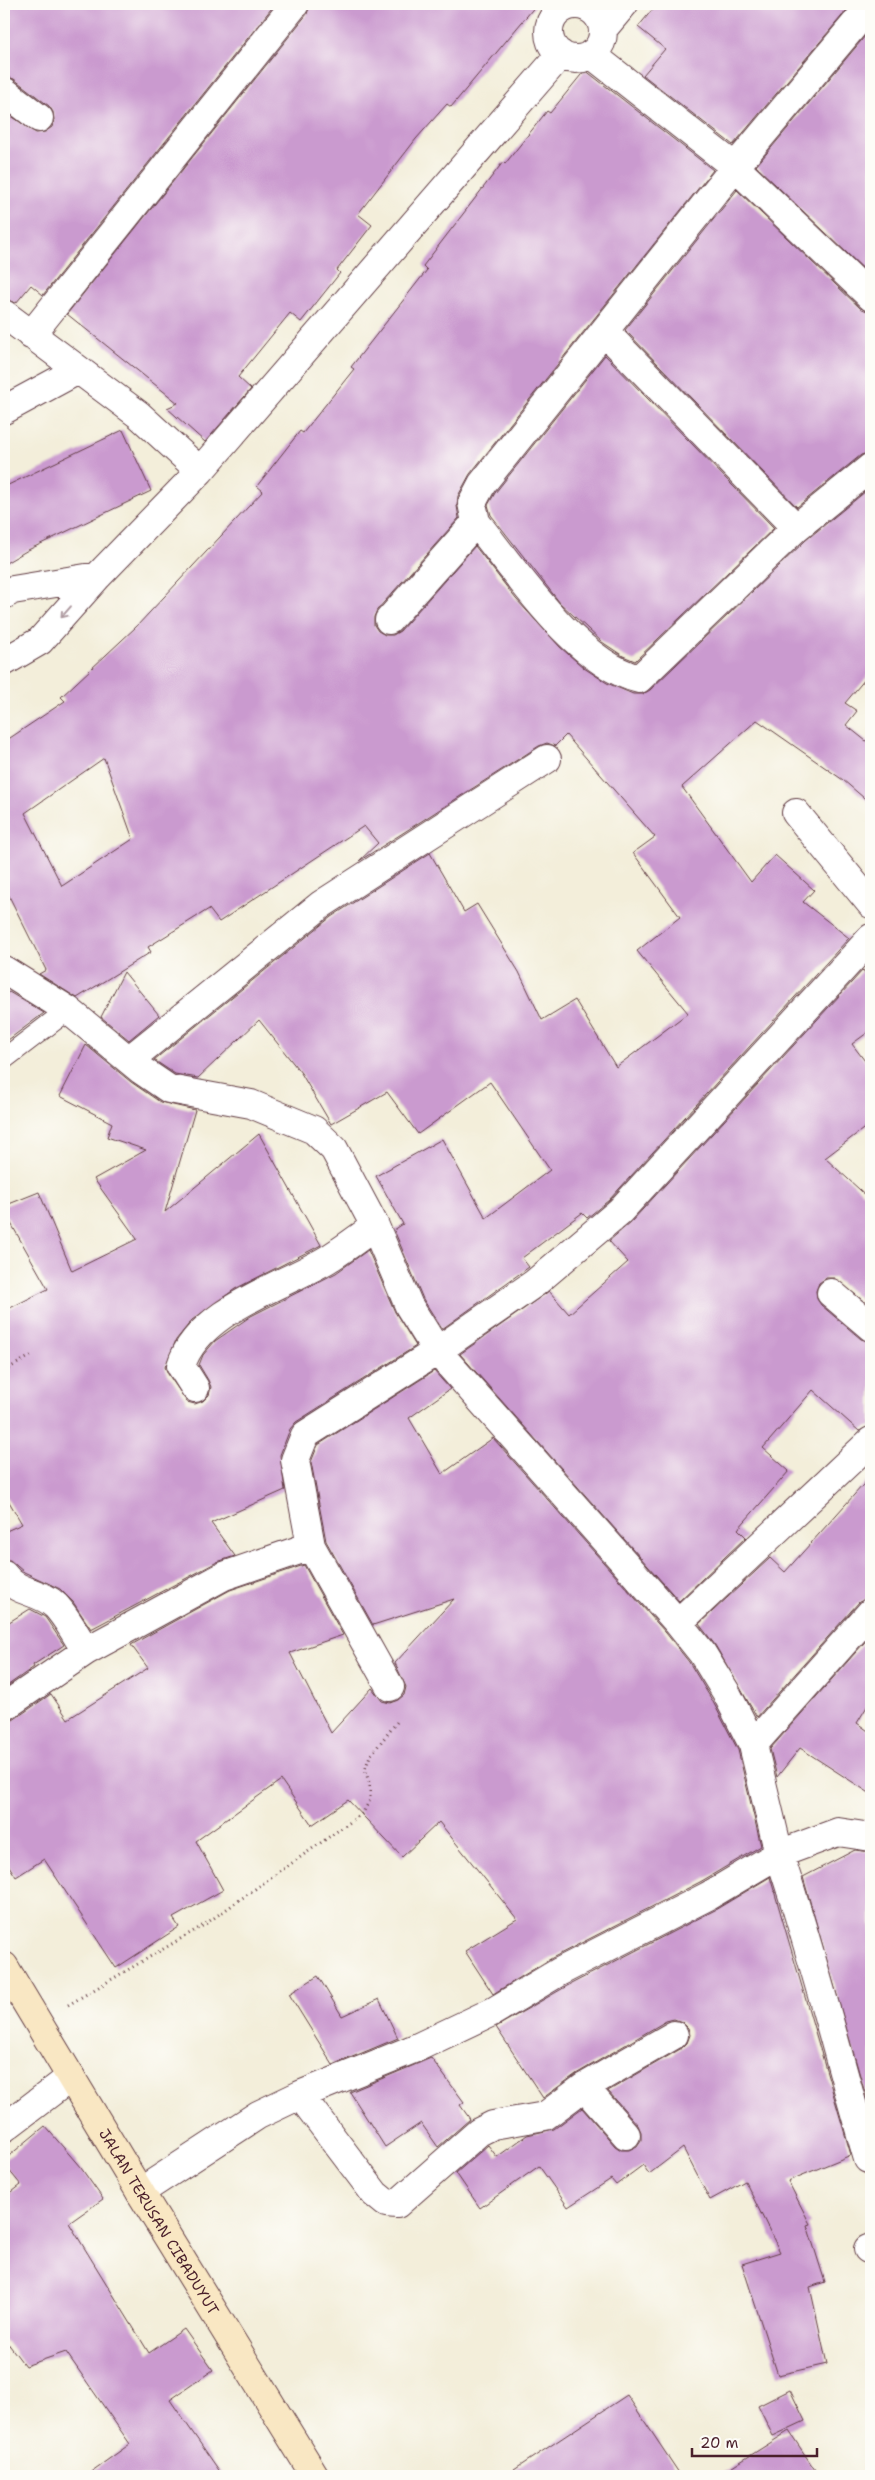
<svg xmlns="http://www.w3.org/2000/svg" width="875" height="2480" font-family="'Shantell Sans',sans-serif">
<rect width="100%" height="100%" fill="#fdfcf7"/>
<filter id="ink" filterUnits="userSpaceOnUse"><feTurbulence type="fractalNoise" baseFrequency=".02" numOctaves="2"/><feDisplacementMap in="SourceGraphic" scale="10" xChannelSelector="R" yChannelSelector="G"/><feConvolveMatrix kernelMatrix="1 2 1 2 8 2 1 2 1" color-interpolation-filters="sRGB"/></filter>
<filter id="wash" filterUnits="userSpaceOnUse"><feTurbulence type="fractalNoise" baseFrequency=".0096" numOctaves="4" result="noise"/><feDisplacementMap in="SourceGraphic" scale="20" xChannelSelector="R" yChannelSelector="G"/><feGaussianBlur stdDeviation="1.12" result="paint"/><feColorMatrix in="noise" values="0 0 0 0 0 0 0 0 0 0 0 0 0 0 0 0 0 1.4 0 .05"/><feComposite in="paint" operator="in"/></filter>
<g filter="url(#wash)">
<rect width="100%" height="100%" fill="#f3eeda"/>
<g id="blocks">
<!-- building -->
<path fill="#ca9acf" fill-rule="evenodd" d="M4,4H275L43,295L31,285L16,303L4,299V111L36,133L45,132L52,127L54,120L53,112L49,106L14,79L4,76Z
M310,4H537L451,107L447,104L416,139L358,214L372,225L337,270L340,273L301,322L290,313L238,377L251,389L205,442L167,408L178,403L67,314L307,14Z
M657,4H852L733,145L643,75L665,49L638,27Z
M871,29V276L756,166Z
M585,70L713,170L470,474L458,496L457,506L459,518L377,610L374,617V625L378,631L385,635H393L400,631L475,546L516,599L560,647L584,668L607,683L633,694H643L650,690L806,540L871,487V672L845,703L857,711L846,725L871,745V804L843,780L757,720L682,787L751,882L775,855L814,890L803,902L849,938L609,1200L587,1218L582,1213L522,1258L529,1267L442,1329L423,1299L394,1230L403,1224L376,1176L442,1139L486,1218L550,1170L490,1082L418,1134L387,1092L331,1124L301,1073L259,1020L198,1078L175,1074L154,1060L331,917L430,853L464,912L477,904L519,972L542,1020L575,1000L616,1067L688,1013L637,951L680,917L633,853L655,837L566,735L555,746L547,743L539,746L359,861L378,843L364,826L219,922L209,909L148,947L151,952L77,998L39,974L46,970L4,886V742L65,701L61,697L136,627L263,491L257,486L300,431L303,433L354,369L351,367L427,270L423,266L503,162L505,164L547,111L550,113ZM104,758L133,839L62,886L25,813Z
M737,190L860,308L871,312V452L861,455L797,507L625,330Z
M605,355L774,528L635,661L623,656L602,642L560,603L491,515L488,505L495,493Z
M123,430L151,491L28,550L4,564V487Z
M863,970L871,982V1030L852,1044L871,1069V1123L825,1158L871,1200V1307L834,1278H826L819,1283L816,1291L817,1299L821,1305L861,1339L871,1342V1426L859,1431L813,1390L763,1448L789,1471L738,1529L746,1537L679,1601L460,1354L549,1291L569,1314L628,1262L609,1241L631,1222Z
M124,972L159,1015L129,1040L101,1017Z
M9,992L44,1013L4,1043V995Z
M86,1045L131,1082L160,1102L195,1110L165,1212L259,1134L321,1245L235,1289L192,1320L176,1340L165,1367L168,1374L187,1402L195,1404L203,1401L209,1395L211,1387L208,1380L199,1365L203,1355L215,1341L251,1316L336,1273L368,1250L395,1312L416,1346L296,1422L290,1429L280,1455L285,1490L211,1523L235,1556L217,1562L91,1629L73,1602L60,1589L24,1572L10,1560H4V1532L22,1524L4,1493V1311L48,1289L4,1211V1206L39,1192L72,1271L137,1239L94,1179L146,1150L107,1137L112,1123L60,1096Z
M434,1371L450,1389L409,1418L442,1474L493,1438L666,1633L689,1662L712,1700L738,1750L761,1846L700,1882L552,1958L493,1994L465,1951L517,1919L439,1822L402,1857L348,1800L312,1825L281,1780L196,1841L223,1890L173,1918L179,1927L116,1968L44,1859L16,1877L4,1858V1722L13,1720L51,1694L68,1719L148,1668L131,1645L230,1590L304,1565L343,1635L290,1653L331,1733L372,1688L382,1701L390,1703L398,1700L404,1695L406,1687L395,1663L454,1599L373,1625L326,1541L311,1462L318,1445Z
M871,1476V1597L859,1602L757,1717L715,1645L699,1624L770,1558L785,1572Z
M30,1609L45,1617L64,1645L33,1665L34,1667L4,1688V1620L6,1624Z
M871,1635V1700L857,1723L871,1733V1794L800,1748L777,1777L770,1749Z
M855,1850L871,1852V2114L803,1877Z
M770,1877L851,2155L788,2181L810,2224L807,2225L825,2282L810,2287L827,2364L778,2375L742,2264L780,2252L745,2181L710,2200L683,2148L649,2174L643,2165L616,2185L611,2179L568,2207L539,2166L480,2208L456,2173L488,2145L497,2157L527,2135L554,2129L582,2108L615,2146L621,2150H629L637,2146L641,2140V2132L638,2125L608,2091L682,2048L687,2043L690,2035L688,2028L682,2022L674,2019L666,2021L576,2074L543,2098L496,2027L567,1986L715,1910Z
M318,1976L342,2016L379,1999L398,2038L333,2065L289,1994Z
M431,2058L464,2102L460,2105L470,2119L438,2147L421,2123L385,2147L350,2092Z
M45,2126L81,2168L103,2199L69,2223L149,2353L184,2329L213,2370L170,2400L223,2476H85L130,2444L66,2352L25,2366L4,2338V2198L21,2185L4,2164V2160Z
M790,2390L805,2421L773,2436L758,2406Z
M627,2395L681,2476H505Z
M789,2431L819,2476H718Z"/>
</g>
</g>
<g filter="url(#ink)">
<use href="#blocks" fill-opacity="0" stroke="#633e45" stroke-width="1"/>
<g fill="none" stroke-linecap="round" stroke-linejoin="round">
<defs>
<path id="lane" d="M4,1059L68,1010"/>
<path id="street" d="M871,5L735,167L482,484L472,503L476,522C516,572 576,663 639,679L796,528L871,467
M549 32a27 27 0 1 1 54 0a27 27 0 1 1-54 0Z
M603,29L624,4
M591,54L735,167L871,297
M4,91L39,118
M4,314L139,415L200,471
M605,332L796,528
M31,335L295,4
M4,410L78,370
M4,595L13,590L98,576
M389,620L476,522
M4,662L40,641L98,576L200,471L561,54
M796,813L871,904
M4,970L68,1010L141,1070L169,1089L251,1104L314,1130L334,1149L375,1226L409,1306L437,1351L678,1623L702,1653L726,1692L753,1745L779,1854L838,1832L871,1837
M129,1060L322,904L547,759
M831,1293L871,1327
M195,1388L181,1366C197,1311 283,1286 328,1259C344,1249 360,1237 375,1226
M4,1575C17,1594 40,1590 56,1606C68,1619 77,1637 86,1651
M678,1623L871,1441
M390,1687L311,1546L295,1460L305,1435L437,1351L535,1283L620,1211L871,938
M4,1707L86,1651L224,1576L311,1546
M753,1745L871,1612
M584,2087L626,2135
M300,2095L375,2194L386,2203L397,2204L479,2132L493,2125L545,2116L584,2087L674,2035
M4,2128L71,2077
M140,2192L258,2115L300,2095L416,2048L494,2011L559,1972L708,1896L779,1854C813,1954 838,2057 868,2159
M868,2249L871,2248"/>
<g id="secondary">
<path id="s1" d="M4,1966L140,2192L315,2476"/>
</g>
</defs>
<!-- lane casing -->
<use href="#lane" stroke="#633e45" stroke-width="22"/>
<!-- street casing -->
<use href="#street" stroke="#633e45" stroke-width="30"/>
<!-- secondary casing -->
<use href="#secondary" stroke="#633e45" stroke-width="30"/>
<!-- path -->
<path stroke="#633e45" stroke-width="3" stroke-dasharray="1 4" stroke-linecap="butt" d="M4,1371L34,1354
M68,2005L204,1925L363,1813L370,1800V1786L365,1769L370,1756L397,1722"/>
<!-- lane -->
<use href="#lane" stroke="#fff" stroke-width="20"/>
<!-- street -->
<use href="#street" stroke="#fff" stroke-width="28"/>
<!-- secondary -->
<use href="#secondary" stroke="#f9e7c3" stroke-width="28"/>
</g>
<!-- one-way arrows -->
<defs><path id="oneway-shaft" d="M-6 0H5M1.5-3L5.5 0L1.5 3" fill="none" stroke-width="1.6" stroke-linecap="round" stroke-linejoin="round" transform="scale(1.25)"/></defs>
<use stroke="#ae9aa0" href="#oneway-shaft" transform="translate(66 612) rotate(131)"/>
</g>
<g text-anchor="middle" stroke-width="5" stroke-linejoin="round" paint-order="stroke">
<!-- street labels -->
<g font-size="15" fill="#4a1f2b" stroke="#fdfcf7">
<text dy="5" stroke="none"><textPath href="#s1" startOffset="299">JALAN TERUSAN CIBADUYUT</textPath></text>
</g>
</g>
<!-- margin -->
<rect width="875" height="2480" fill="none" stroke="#fdfcf7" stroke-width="20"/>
<!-- scale -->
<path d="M692 2448v8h125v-8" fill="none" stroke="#4a1f2b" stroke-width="2.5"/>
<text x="700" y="2448" font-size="15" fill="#4a1f2b" stroke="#fdfcf7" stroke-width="4" paint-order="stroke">20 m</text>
</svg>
